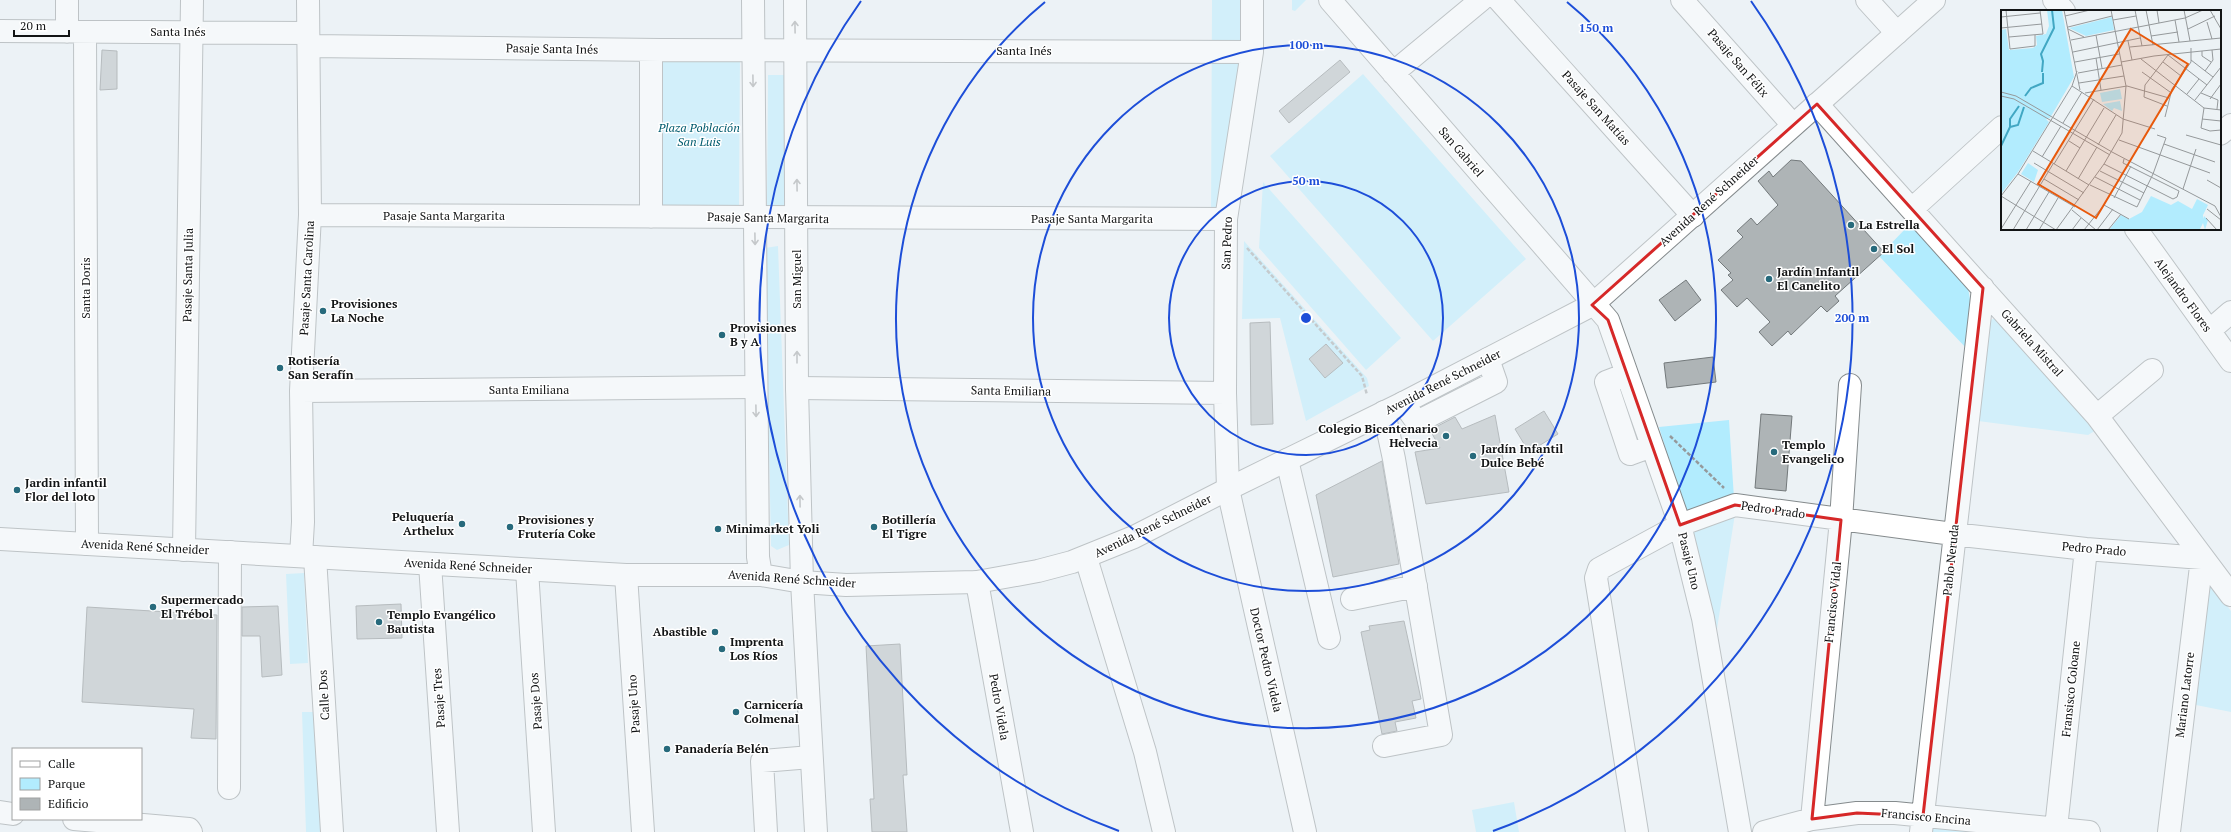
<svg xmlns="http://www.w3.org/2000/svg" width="2231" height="832" font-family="'PT Serif',serif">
<rect width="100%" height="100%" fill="#ecf2f5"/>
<!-- green -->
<path fill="#b2ecfe" d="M1212,0H1245L1242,79L1218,213L1211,214Z
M1292,0H1306L1295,11L1292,10Z
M740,54L739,211L657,212L660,55Z
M1363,74L1526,259L1433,341L1270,156Z
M768,75H784V207L767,208Z
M1263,182L1401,338L1366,370L1259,248Z
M1910,224L1968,288L1971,305L1967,349L1879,256Z
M1244,241L1367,378L1369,386L1306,421L1280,318L1242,319Z
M778,246L789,545L777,550L771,546L765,248Z
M2000,317L2098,429L2088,435L1978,421L1990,320Z
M1729,420L1735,514L1717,629L1713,627L1684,509L1659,427Z
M304,573L308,663L290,664L286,574Z
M2212,585L2231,611V712L2191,704L2203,587Z
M302,712H319L325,832H306Z
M1514,802L1519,832H1476L1472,810Z
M1941,822L2019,832H1930Z"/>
<!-- building -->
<path fill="#aeb4b6" stroke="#73797b" d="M102,50L117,51V89L100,90Z
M1340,60L1350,72L1289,123L1279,111Z
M1791,160L1801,161L1884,252L1835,296L1839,301L1827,312L1821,306L1791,335L1788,331L1772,346L1759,332L1770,322L1747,298L1737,307L1721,290L1733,280L1728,275L1731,273L1718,260L1743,237L1737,231L1751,218L1757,225L1778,205L1758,181L1769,171L1773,177Z
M1686,280L1701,300L1675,321L1659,300Z
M1270,322L1273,424L1251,425L1250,323Z
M1326,344L1343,363L1325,378L1309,359Z
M1713,357L1716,382L1667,388L1664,363Z
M1544,411L1558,434L1529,452L1515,429Z
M1761,414L1792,416L1786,491L1755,488Z
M1495,415L1509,492L1426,504L1415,452L1440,448L1430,430L1455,417L1462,429Z
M1382,461L1399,564L1333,577L1316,495Z
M401,604L402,638L357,639L356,606Z
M278,606L282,675L262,677L260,636H242V607Z
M87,607L217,615L216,739L191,738L194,709L82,702Z
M1404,621L1421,699L1412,701L1416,718L1395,722L1397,731L1382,734L1361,632L1370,630L1369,626Z
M900,644L907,775H903L907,832H872L870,799H874L866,646Z"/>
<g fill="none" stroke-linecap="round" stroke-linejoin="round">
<defs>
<path id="minor" d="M67,0V32
M1252,0V52L1226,219L1225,393L1228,489L1305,832
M1330,0L1608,320L1680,525L1703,618L1740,832
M1499,0L1693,216
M1682,0L1793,125
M1867,0L1897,33
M2054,0L2064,11
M0,31L308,33
M85,32L87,544
M309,46L660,50L1252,52
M1393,73L1481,0
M1817,104L2097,416L2231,595
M2220,134L2231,125
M1912,209L2002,127
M310,215L1226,219
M651,217V50
M2136,229L2231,361
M2209,331L2231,312
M1627,374L1606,382L1630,454L1652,446
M797,388L1225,393
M301,391L756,387
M1403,403L1417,422L1496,382L1488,359
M2097,416L2152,370
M1287,460L1329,638
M184,550L192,0
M301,556L303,522L301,391L310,215L308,0
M315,557L332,832
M1086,558L1145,752L1164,832
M430,564L448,832
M527,570L544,832
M626,575L643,832
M977,582L1022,832
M1352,599L1416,586
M1384,746L1441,735L1394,459L1384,412
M229,788L230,552
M0,812L13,814
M74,819L189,829L191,832
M1812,819L1841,520L1850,385
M2056,828L2086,549
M766,832L762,761L811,757
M1637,832L1596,578L1599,569L1680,525L1735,505L1953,534L2086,549L2202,558L2169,832
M1764,832L1812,819L1857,813H1895L2089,832
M1921,832L1983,288"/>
<path id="major" d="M753,0L758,557L761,575
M795,0L797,388L802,582L816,832
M0,539L626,575H761L802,582L846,585L977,582L1038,571L1072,562L1134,537L1228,489L1403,403L1592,305L1934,0"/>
</defs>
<!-- minor casing -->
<use href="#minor" stroke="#858b8d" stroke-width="24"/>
<!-- major casing -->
<use href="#major" stroke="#858b8d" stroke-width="24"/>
<!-- path -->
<path stroke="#95999b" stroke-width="2.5" stroke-dasharray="4 2" stroke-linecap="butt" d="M1247,248L1362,376L1367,395
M1670,436L1724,488"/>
<!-- minor -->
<use href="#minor" stroke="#fff" stroke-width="22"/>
<!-- major -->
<use href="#major" stroke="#fff" stroke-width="22"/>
</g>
<!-- one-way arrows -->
<defs><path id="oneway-shaft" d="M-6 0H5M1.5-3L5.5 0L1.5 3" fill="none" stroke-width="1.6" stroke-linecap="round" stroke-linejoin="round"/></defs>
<g stroke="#949596">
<use href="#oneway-shaft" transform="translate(795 27) rotate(-91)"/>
<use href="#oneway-shaft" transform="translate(753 81) rotate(89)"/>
<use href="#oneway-shaft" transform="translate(797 185) rotate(-91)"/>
<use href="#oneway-shaft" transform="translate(755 239) rotate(89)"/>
<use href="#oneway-shaft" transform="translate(797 357) rotate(-90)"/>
<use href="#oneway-shaft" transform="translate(756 411) rotate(89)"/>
<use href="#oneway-shaft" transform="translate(800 501) rotate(-91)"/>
</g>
<!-- marked area -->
<path d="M0 0H2231V832H0ZM1817,104L1983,288L1923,816L1857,813L1812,819L1841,520L1735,505L1680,525L1608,320L1592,305Z" fill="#ecf2f5" fill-opacity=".55" fill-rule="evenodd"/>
<path fill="none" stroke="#d62828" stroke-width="3" stroke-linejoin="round" d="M1817,104L1983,288L1923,816L1857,813L1812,819L1841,520L1735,505L1680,525L1608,320L1592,305Z"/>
<!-- distance rings -->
<g fill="none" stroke="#1d4ed8" stroke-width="2">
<circle cx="1306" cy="318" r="137"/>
<circle cx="1306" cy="318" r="273"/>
<path d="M1567 2A410 410 0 1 1 1045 2"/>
<path d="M1119 831A546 546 0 0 1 861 1M1751 1A546 546 0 0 1 1493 831"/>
</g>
<!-- markers -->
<g fill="#276a7c" stroke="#fff" stroke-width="1.5">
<circle cx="1851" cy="225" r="4"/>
<circle cx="1874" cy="249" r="4"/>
<circle cx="1769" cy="279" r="4"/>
<circle cx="323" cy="311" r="4"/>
<circle cx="722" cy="335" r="4"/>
<circle cx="280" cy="368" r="4"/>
<circle cx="1446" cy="436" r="4"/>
<circle cx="1774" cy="452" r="4"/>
<circle cx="1473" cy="456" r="4"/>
<circle cx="17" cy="490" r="4"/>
<circle cx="462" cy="524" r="4"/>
<circle cx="510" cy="527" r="4"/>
<circle cx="874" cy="527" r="4"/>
<circle cx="718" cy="529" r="4"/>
<circle cx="153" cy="607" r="4"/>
<circle cx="379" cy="622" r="4"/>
<circle cx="715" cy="632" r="4"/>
<circle cx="722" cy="649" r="4"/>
<circle cx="736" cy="712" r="4"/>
<circle cx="667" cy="749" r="4"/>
</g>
<g text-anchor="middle" stroke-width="3" stroke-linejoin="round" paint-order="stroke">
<!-- street labels -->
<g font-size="12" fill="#121415" stroke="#fff">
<text x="178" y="36">Santa Inés</text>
<text transform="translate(552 49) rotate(1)" y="4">Pasaje Santa Inés</text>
<text x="1024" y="55">Santa Inés</text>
<text transform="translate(1738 63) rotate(49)" y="4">Pasaje San Félix</text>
<text transform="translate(1596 108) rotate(48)" y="4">Pasaje San Matías</text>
<text transform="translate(1461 152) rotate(49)" y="4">San Gabriel</text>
<text transform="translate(1709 201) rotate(-42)" y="4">Avenida René Schneider</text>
<text x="444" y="220">Pasaje Santa Margarita</text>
<text transform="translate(768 218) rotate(1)" y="4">Pasaje Santa Margarita</text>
<text x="1092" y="223">Pasaje Santa Margarita</text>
<text transform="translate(1227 243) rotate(-88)" y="4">San Pedro</text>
<text transform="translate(188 275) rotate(-89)" y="4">Pasaje Santa Julia</text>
<text transform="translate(307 278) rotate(-87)" y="4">Pasaje Santa Carolina</text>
<text transform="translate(797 279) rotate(-90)" y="4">San Miguel</text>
<text transform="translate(86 288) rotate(-90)" y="4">Santa Doris</text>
<text transform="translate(2183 295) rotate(54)" y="4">Alejandro Flores</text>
<text transform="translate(2032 343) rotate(48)" y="4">Gabriela Mistral</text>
<text transform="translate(1443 382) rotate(-27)" y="4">Avenida René Schneider</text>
<text x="529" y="394">Santa Emiliana</text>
<text transform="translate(1011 391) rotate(1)" y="4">Santa Emiliana</text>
<text transform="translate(1773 510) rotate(8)" y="4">Pedro Prado</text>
<text transform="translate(1153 526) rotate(-26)" y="4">Avenida René Schneider</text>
<text transform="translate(145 547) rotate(3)" y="4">Avenida René Schneider</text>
<text transform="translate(2094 549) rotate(5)" y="4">Pedro Prado</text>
<text transform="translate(1951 560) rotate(-84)" y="4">Pablo Neruda</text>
<text transform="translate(1689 561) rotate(76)" y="4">Pasaje Uno</text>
<text transform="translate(468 566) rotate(3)" y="4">Avenida René Schneider</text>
<text transform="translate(792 579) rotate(4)" y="4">Avenida René Schneider</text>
<text transform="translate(1833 602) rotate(-84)" y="4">Francisco Vidal</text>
<text transform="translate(1266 660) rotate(77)" y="4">Doctor Pedro Videla</text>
<text transform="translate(2071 689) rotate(-84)" y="4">Fransisco Coloane</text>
<text transform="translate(324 695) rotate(-93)" y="4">Calle Dos</text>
<text transform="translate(2185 695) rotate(-83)" y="4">Mariano Latorre</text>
<text transform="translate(439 698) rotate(-94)" y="4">Pasaje Tres</text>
<text transform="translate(536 701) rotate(-94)" y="4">Pasaje Dos</text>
<text transform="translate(634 704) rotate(-94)" y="4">Pasaje Uno</text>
<text transform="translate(999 707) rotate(80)" y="4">Pedro Videla</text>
<text transform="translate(1926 817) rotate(5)" y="4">Francisco Encina</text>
</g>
<!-- park labels -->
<g font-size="12" font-style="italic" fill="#005b6e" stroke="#fff">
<text x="699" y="132">Plaza Población<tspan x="699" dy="14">San Luis</tspan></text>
</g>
<!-- poi labels -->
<g font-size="12" font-weight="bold" fill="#121415" stroke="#fff" text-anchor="start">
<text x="1859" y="229">La Estrella</text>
<text x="1882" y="253">El Sol</text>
<text x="1777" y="276">Jardín Infantil<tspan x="1777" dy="14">El Canelito</tspan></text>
<text x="331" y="308">Provisiones<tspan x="331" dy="14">La Noche</tspan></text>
<text x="730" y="332">Provisiones<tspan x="730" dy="14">B y A</tspan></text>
<text x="288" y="365">Rotisería<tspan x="288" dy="14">San Serafín</tspan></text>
<text x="1438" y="433" text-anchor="end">Colegio Bicentenario<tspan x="1438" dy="14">Helvecia</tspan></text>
<text x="1782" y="449">Templo<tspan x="1782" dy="14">Evangelico</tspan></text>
<text x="1481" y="453">Jardín Infantil<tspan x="1481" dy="14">Dulce Bebé</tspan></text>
<text x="25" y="487">Jardin infantil<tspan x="25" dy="14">Flor del loto</tspan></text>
<text x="454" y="521" text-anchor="end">Peluquería<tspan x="454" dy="14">Arthelux</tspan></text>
<text x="518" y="524">Provisiones y<tspan x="518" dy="14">Frutería Coke</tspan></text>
<text x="882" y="524">Botillería<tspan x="882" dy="14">El Tigre</tspan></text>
<text x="726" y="533">Minimarket Yoli</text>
<text x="161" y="604">Supermercado<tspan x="161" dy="14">El Trébol</tspan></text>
<text x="387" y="619">Templo Evangélico<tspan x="387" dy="14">Bautista</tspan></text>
<text x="707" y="636" text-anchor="end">Abastible</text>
<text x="730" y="646">Imprenta<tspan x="730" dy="14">Los Ríos</tspan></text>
<text x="744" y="709">Carnicería<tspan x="744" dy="14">Colmenal</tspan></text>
<text x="675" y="753">Panadería Belén</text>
</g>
</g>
<!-- overview -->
<g transform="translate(2001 10)">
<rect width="220" height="220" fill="#ecf2f5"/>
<path d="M46,0H61L73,67L49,108L45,109L48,112L17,162L0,184V20L5,19L8,40L32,38L36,35L35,26L45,24L48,16ZM111,7L113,20L85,26L68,18ZM119,79L121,89L101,92L99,83ZM119,91L121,101L113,98L111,101L102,94ZM27,153L37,160L33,172L20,164ZM150,186L170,195L177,191L191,199L196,189L207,195L202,205V209L203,206L207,210L204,220L202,213L199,219L201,220H108L120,205L128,209L141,202Z" fill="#b2ecfe"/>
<path fill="none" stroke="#41a7c3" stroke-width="2" d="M41,62L42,51L40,44L53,18L51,0M24,86L30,78L42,73V63M9,117L17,115L23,97M0,136L9,117V109L18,96"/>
<path fill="none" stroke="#95999b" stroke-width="1" d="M5,0L9,39L34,36V25M63,0L79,80M134,0L141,36M145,0L152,35M156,0L158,13M183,0L189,31M209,0L220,19M64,6L89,0M0,7L39,3M112,10L135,6M174,10L178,32M206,12L211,29M67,17L111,6M0,18L41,14M67,19L83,27M187,19L214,6M95,25L101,58M150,26L177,22M8,27L42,24L39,0M70,30L184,8L202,0M127,31L131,50M129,37L220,28M201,41V46L210,52M72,42L139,28M95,48L100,80M140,49L203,98L220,100M190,50L212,67M74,52L118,44M120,52L153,46L220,39M162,52L180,66M204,61L212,50L211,40M141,62L169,82M77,63L121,55M78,73L123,66M71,76L122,109L154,119M0,82L15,86L111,142L214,196L220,207M84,83L126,76L168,88M200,83L217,90L216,99M186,84L198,69M0,86L13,89L109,145M209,89L220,74M194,90L220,57M166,96L143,87L144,75L167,45L206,75M203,98L200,118L209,121L220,120M164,107L171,79L190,52V38M201,109L220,111M62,113L81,82M185,125L220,135M118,130L209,163M68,131L79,138M163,134L214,152M97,135L115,105M32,141L88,175M41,147L60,116M33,153L83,183M53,154L93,89M103,154L172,189L176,187L178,181L122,153L123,149M65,161L103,98M99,161L143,183M17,164L74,197M94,167L139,190M43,169L78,190M77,169L96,137M206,170L220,178M89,175L136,197L152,164L165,128L156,125M182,179L195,139M0,186L17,164L71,76L76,61M0,186L55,220M113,188L130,156M206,199L220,210M71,200L95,220M205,208L216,220M0,219L30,171M12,220L52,154M25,220L48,182M38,220L57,188M55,220L103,154L121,123L125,76L110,0M71,220L80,208M83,220L103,195L128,209M96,220L112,199M107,220L120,204"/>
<path fill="#e8590c" fill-opacity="0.15" stroke="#e8590c" stroke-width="2" d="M130,19L187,54L95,208L37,174Z"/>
<rect width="220" height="220" fill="none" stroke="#121415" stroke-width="2"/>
</g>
<circle cx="1306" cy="318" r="6" fill="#1d4ed8" stroke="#fff" stroke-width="2"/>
<g font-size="12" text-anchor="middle" font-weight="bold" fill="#1d4ed8" stroke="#fff" stroke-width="3" stroke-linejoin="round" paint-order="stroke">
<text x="1596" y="32">150 m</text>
<text x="1306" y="49">100 m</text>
<text x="1306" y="185">50 m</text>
<text x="1852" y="322">200 m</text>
</g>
<!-- legend -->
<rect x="12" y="748" width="130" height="72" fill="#ffffff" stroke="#a0a1a1"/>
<rect x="20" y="761" width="20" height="6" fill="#ffffff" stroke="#a0a1a1"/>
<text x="48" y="768" font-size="12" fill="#121415">Calle</text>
<rect x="20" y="778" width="20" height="12" fill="#b2ecfe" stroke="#a0a1a1"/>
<text x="48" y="788" font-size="12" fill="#121415">Parque</text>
<rect x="20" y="798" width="20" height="12" fill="#aeb4b6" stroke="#a0a1a1"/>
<text x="48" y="808" font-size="12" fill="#121415">Edificio</text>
<!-- scale -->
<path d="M14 30v6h55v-6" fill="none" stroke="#121415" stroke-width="2"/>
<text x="20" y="30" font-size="12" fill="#121415" stroke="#ffffff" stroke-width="3" paint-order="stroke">20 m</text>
</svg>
